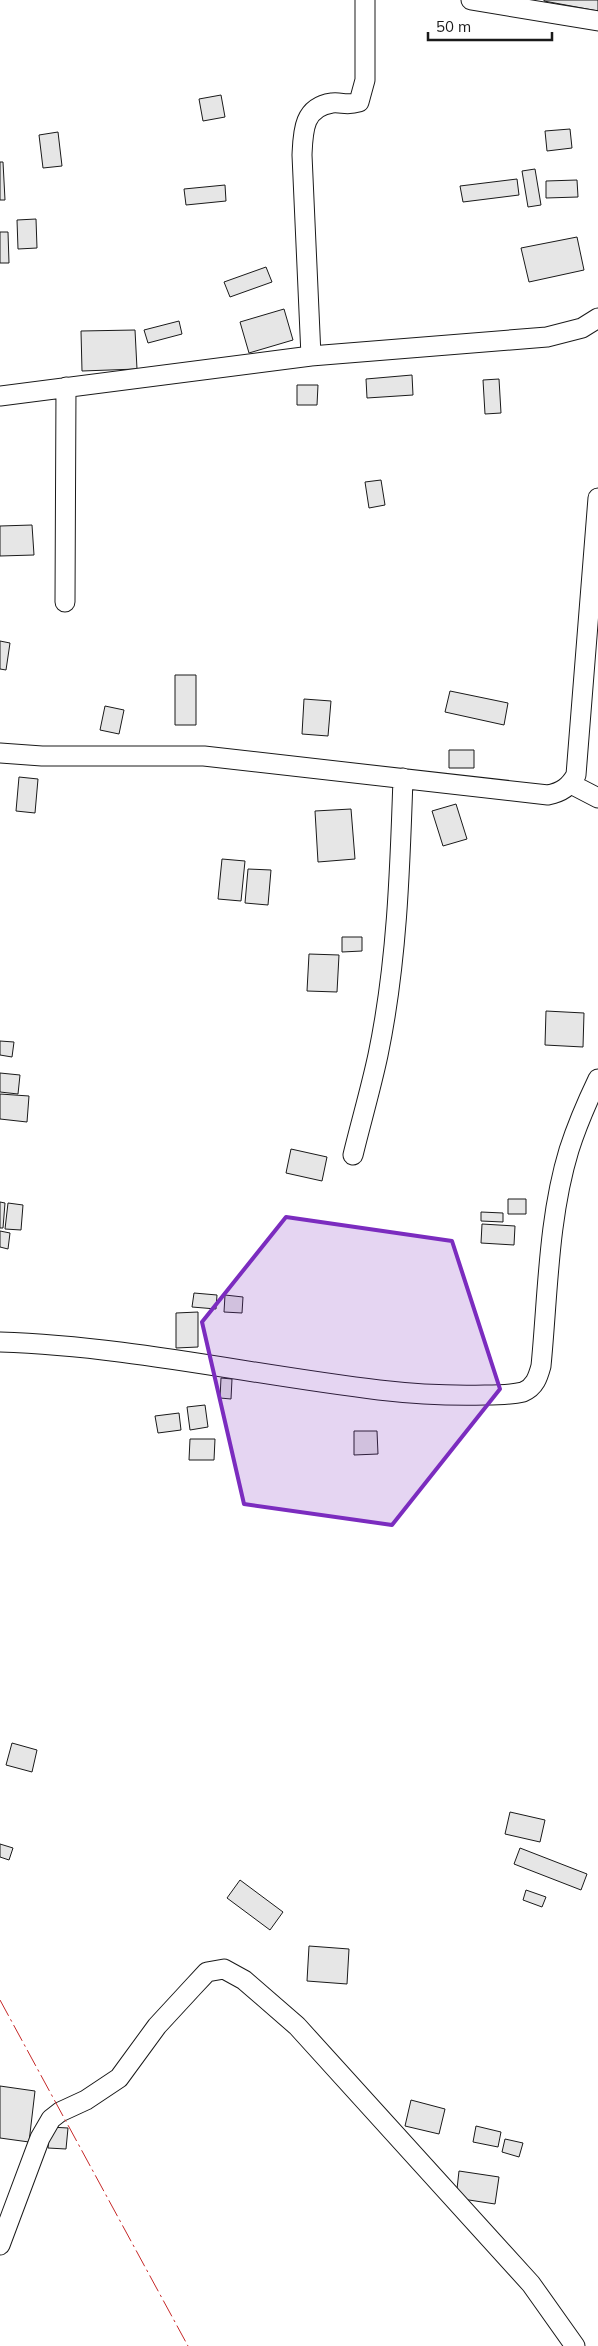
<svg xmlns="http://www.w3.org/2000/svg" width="598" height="2346" font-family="Mulish,sans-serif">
<rect width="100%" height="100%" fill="#fff"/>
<!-- building -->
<path fill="#e6e6e6" stroke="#1a1a1a" d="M544,0H598V11L544,1Z
M221,95L225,117L203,121L199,99Z
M570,129L572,148L547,151L545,131Z
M58,132L62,166L43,168L39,135Z
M0,162H3L5,200H0Z
M535,169L541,205L528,207L522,171Z
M517,179L519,195L463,202L460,186Z
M577,180L578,197L546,198V181Z
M225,185L226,201L186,205L184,189Z
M36,219L37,248L18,249L17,220Z
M0,232H8L9,263H0Z
M577,237L584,270L529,282L521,248Z
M266,267L272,282L230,297L224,282Z
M284,309L293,340L249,353L240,322Z
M179,321L182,334L148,343L144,330Z
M135,330L137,369L82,371L81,331Z
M412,375L413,395L367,398L366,379Z
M499,379L501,413L485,414L483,380Z
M297,385H318L317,405H297Z
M381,480L385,505L369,508L365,482Z
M32,525L34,555L0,556V526Z
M0,641L10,643L6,670L0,669Z
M175,675H196V725H175Z
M450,691L508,703L504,725L445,712Z
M304,699L331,701L328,736L302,734Z
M105,706L124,710L119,734L100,730Z
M449,750H474V768H449Z
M19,777L38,779L35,813L16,811Z
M456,804L467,839L443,846L432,811Z
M351,809L355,859L318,862L315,811Z
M222,859L245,861L241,901L218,899Z
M248,869L271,870L268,905L245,903Z
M342,937H362V951L342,952Z
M309,954L339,955L337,992L307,991Z
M546,1011L584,1013L583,1047L545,1045Z
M0,1041L14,1042L12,1057L0,1055Z
M0,1073L20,1075L18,1094L0,1092Z
M0,1094L29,1096L27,1122L0,1119Z
M291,1149L327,1157L322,1181L286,1173Z
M508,1199H526V1214H508Z
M0,1202L5,1203L3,1228H0Z
M8,1203L23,1205L21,1230L5,1229Z
M481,1212L503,1213V1222L481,1221Z
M482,1224L515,1226L514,1245L481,1243Z
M0,1231L10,1233L8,1249L0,1247Z
M194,1293L217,1295L216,1309L192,1307Z
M225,1295L243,1297L242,1313L224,1312Z
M198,1312V1347L176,1348V1313Z
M221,1378L232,1379L231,1399L220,1398Z
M205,1405L208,1427L190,1430L187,1407Z
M179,1413L181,1430L158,1433L155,1416Z
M354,1431H377L378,1454L354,1455Z
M190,1439H215L214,1460H189Z
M12,1743L37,1750L32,1772L6,1765Z
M510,1812L545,1820L540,1842L505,1834Z
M0,1844L13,1848L9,1860L0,1857Z
M520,1848L587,1874L581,1890L514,1864Z
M240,1880L283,1912L270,1930L227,1898Z
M526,1890L546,1897L542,1907L523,1900Z
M309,1946L349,1949L347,1984L307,1981Z
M0,2086L35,2091L29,2142L0,2138Z
M411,2100L445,2109L439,2134L405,2126Z
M476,2126L501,2132L498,2147L473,2142Z
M50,2127L68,2128L66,2149L48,2148Z
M505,2139L523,2143L519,2157L502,2152Z
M459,2171L499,2177L495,2204L456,2198Z"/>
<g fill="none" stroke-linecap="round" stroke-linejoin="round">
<defs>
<path id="minor" d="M471,0L598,21
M311,356L302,155C303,132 303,107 332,103C343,102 346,106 359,102L365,80V0
M0,396L311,356L547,337L582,328L598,318
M65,602L66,387
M0,753L42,756H204L548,795C562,792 569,787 576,775L598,498
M571,784L598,798
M353,1155C361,1122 371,1088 378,1055C397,964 400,870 403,778
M0,1342C128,1346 252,1375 379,1390C414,1394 450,1396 485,1395C497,1395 511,1395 523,1392C535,1387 538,1377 541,1366C548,1294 548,1219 569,1150C577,1125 587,1102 598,1079
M0,2245L40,2138L51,2119L60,2112L86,2100L119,2078L157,2026L193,1987L207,1972L224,1969L244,1980L297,2026L531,2284L575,2346"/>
</defs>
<!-- minor casing -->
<use href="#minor" stroke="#1a1a1a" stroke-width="21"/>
<!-- minor -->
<use href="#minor" stroke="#fff" stroke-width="19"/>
<!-- power -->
<path stroke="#c62828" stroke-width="1" stroke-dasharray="18 4 2.5 4" stroke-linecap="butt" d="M0,2000L188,2346"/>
</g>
<!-- marked area -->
<path fill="#7b2cbf" fill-opacity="0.2" stroke="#7b2cbf" stroke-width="4" stroke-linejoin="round" d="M286,1217L452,1241L500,1389L392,1525L244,1504L202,1322Z"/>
<!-- scale -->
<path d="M428 32v8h124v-8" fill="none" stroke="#1a1a1a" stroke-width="2.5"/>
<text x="436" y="32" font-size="15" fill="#1a1a1a" stroke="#ffffff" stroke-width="4" paint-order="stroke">50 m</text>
</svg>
